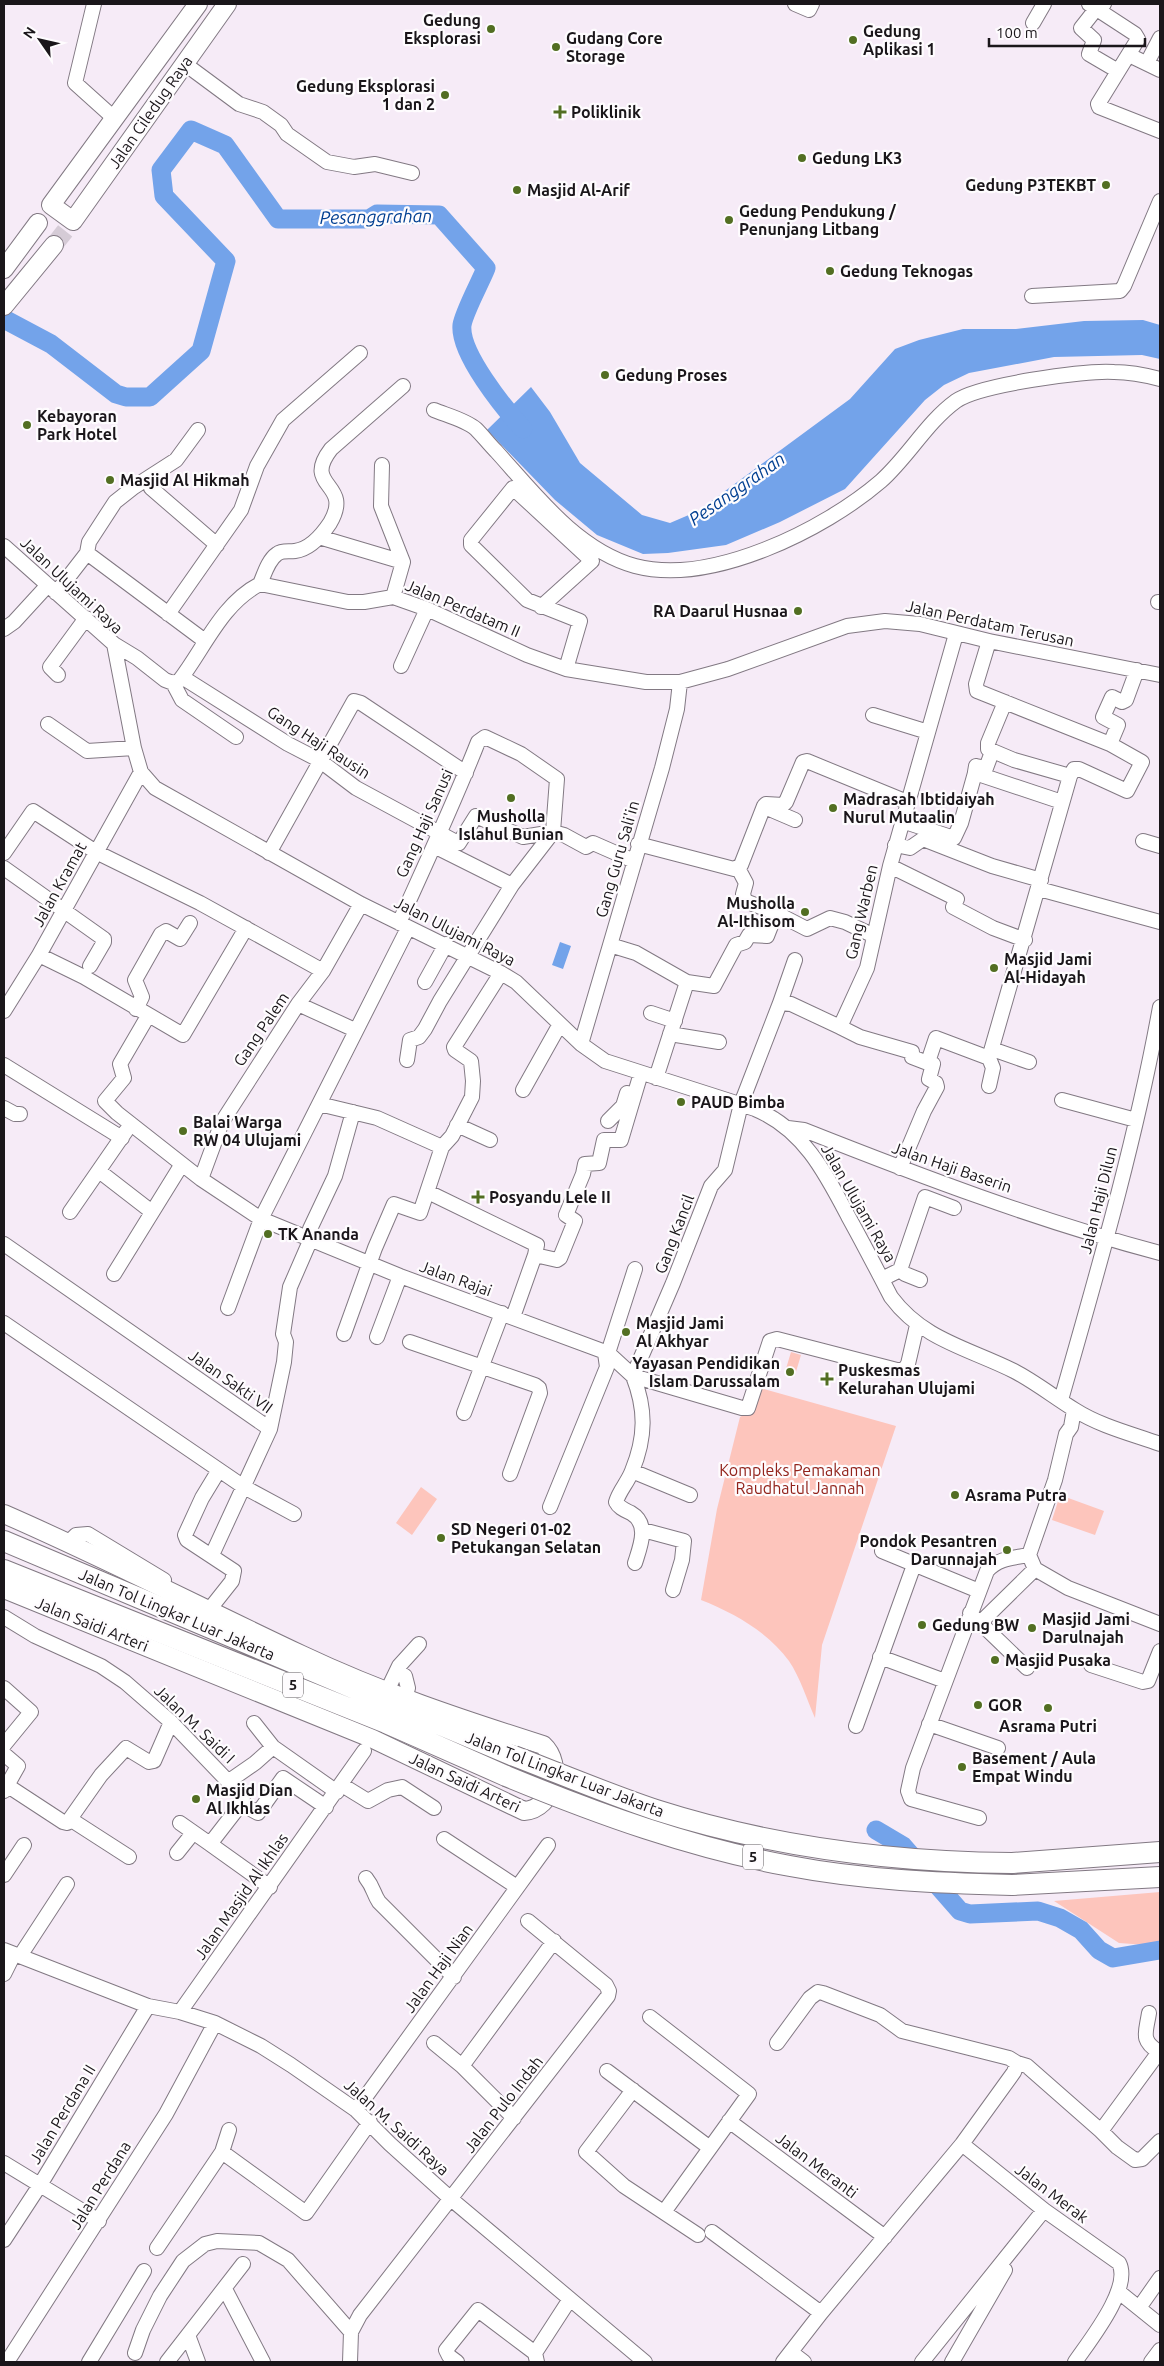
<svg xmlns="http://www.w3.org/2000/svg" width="1164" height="2366" font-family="Ubuntu,sans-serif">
<rect width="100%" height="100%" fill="#f6ebf7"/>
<!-- green -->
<path fill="#fdc5bc" d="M791,1352L801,1355L795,1375L785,1372Z
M760,1388L896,1426L822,1645L815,1718C807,1700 800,1677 789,1661C768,1632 734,1613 701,1600L717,1509L740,1417L751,1411Z
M421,1487L437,1499L412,1535L396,1523Z
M1060,1495L1104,1511L1095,1535L1052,1520Z
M1160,1892V1946L1119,1943L1054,1901Z"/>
<!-- water -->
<path fill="#73a3ea" d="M1143,320L1160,325V359L1142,355L1054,357L969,373L944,385L925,400L845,489L780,522L726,545L668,553L643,554L597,535L555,500L487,430L531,387L550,412L580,463L642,515L670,523L698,511L850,399L895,349L919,340L963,329H1016L1084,321Z
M560,942L571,946L563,969L552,965Z"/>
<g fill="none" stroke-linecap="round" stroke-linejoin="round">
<!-- river -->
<path stroke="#73a3ea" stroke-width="19" d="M4,319L51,344L116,394L126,397H150L201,351L226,261L164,196L161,170L191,130L225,145L278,219H369L377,214L439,215L486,268C481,281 464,312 462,325C459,353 504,408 523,429
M876,1830L903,1846L960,1911L970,1914L1038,1911L1060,1918L1081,1930L1099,1950L1113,1958L1160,1950"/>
<!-- major-tunnel -->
<path stroke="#d5cbd6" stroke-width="18" stroke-dasharray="18 9" stroke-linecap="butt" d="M54,245L73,221"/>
<defs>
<path id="minor" d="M94,4L75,83L115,119
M795,4L809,10L812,4
M1089,4L1135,34L1138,39L1098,104L1099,107L1160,131
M1104,4L1096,9L1081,28L1094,40L1089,54L1118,71
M1033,23L1044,4
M1129,55L1160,70
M1147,63L1160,38
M185,64L239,104L263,112L281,125L287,134L327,162L354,167L375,164L412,173
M1032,296L1120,291L1124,286L1160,201
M434,410C446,415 466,420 476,429C483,436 489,444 496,451C535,494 577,550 635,566C711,586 824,530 881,481C908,457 927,422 956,401C978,385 1085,370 1114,372C1130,372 1145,375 1160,379
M382,465L381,506L403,562L393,597
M151,488L217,545
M319,537L403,562
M4,546L114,644L134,748L141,772L155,788L361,904L501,973L516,982L581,1044L605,1061L755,1109C803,1129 825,1172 848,1216C863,1243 877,1270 891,1297C923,1340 968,1348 1014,1371C1035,1382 1054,1397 1075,1410C1100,1426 1132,1434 1160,1444
M87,553L205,641
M260,584C264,575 268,560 277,554C282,550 289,552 295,551C310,549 322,535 330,523C354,482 301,488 331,449L403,386
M56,593L87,553L89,542L115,502L134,487L176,460L198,430
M1158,602H1160
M541,607L592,561L513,488L471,540V545L527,600L580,621L566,669
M168,614L241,510L257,466L283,420L360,353
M4,629L14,622L47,586
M989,641L976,684L977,691L1110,744
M114,644L137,658L165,680L173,683L179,681C204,649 221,604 260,584L348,602H364L393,597L427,609L527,655L566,669L646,682H680L728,669L847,626L885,621L920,624L989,641L1160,675
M401,666L427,609
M58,675L50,667L86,618
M182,677L288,744L319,760L356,788L456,842L459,843L476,816L523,837L553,832L557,779L521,754L485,737L478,742C454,803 426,863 399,923
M173,683L182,700L236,737
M1005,702L988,743V749L1014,760L1070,776
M873,715L928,732
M48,724L87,751L134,748
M975,772L976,766L986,768L992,752
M764,806L766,804L783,805L786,802L803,762L807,761L907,802
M767,808L795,820
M902,821L954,838L961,823L975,773L1062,802
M1143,841L1160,846
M638,844L734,869L741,865L764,806
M895,845L910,848L923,839L992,866L1041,880
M434,846L512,885
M4,853L33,811L96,852L200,903L323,971
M269,853L354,701L361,703L466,773
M890,866L957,899L953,907L993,928L1025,940
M4,868L104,939V942L90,966
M1039,889L1160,922
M776,913L807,929L830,918L845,922L872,935
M610,945L636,953L687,982L656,1078
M39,955L84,977L183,1035L246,928
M425,982L446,944
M687,982L714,986L736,945L745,942L749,935L767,936L776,913L745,901L743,894L746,883L738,868
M780,1003L795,960
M298,1004L355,1030
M136,1009L142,997L135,980L161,934L166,931L180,939L190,923
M4,1011L39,955L141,772
M651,1013L675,1021
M148,1016L120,1064L124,1078L105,1101L117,1113L201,1179L261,1219L400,1276L608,1353L633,1376L742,1408H748L770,1341L777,1339L897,1370H904L908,1364L917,1325
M840,1027L860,1037L912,1052V1057L925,1062L929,1059L936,1038L989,1058L993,1068L989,1086
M670,1034L719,1042
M581,1044L662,768L677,709L680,682
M992,1049L1029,1062
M989,1058L1070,776L1074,769H1079L1127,791L1142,762L1110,744L1118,725L1103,717L1112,697L1122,702L1126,700L1137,670
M407,1060L410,1040L419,1037L425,1029L440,1001L512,885L553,832L564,835L586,847L593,843L634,861
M4,1065L122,1138
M523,1090L560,1024
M1062,1100L1136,1120
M319,1104L377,1118L442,1147
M4,1108L15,1114H20
M608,1121L623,1106L627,1093
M457,1125L490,1140
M788,1128L804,1130C920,1176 1039,1221 1160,1253
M900,1168L924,1111L937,1087L936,1083L929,1079L933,1064L927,1061
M99,1171L152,1212
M201,1179L222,1122L298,1004L323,971L361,904
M428,1192L537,1245L535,1255L513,1317
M70,1212L126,1131
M310,1229L335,1176L353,1112
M4,1244L270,1429
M535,1255L557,1260L560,1258L575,1221L566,1215L583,1174L585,1164L599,1163L604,1140H621L641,1073
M900,1270L905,1274L920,1280
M114,1274L182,1164
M882,1279L900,1270L925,1197L954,1208
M228,1308L261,1219L408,928
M4,1323L244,1487L294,1514
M344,1334L375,1248L394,1204L420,1213L442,1147L452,1136L472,1097L473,1081L471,1061L455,1050L454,1047L501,973
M377,1337L400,1276
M410,1342L535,1385L539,1388L540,1393L510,1474
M608,1353L635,1269
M633,1376L673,1283L711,1186L725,1170L741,1104L780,1003L791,1004L840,1027L867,968L890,866L956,634
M633,1376C646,1409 646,1437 632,1471C628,1482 619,1491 616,1502C619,1508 625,1510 631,1513C650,1524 640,1547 635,1563
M1061,1400C1098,1270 1136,1140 1160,1007
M1074,1410L1071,1427L1066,1434L1055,1480L1029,1555L1035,1569L1068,1588L1160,1624
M464,1413L502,1313
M632,1471L690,1495
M550,1507L607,1367L605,1353
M643,1530L684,1541L682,1560L673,1590
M69,1542L76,1535L88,1534L164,1580
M882,1551L979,1591
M212,1555L270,1429L284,1362L286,1342L283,1334L290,1287L310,1241
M209,1610L232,1581L234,1571L187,1540L185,1535L202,1498L219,1470
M970,1613L1027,1668
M4,1617L35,1636L101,1666L125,1682L171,1722L243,1797L241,1804L210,1844L270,1887
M980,1623L1035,1569
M880,1657L945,1681
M1091,1665L1143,1682L1148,1681L1160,1651
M397,1671L405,1676L408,1688L405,1698
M4,1688L31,1712L4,1745
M387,1691L399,1666L419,1644
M254,1723L273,1747L337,1792
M929,1724L998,1748
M856,1726L914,1565
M4,1754L18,1766L4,1791
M229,1781L255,1763L273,1747
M342,1785L368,1801L388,1790L402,1787L434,1808
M8,1786L63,1822L67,1823L70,1819L129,1857
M241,1804L258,1813L283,1778L326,1807
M979,1818L911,1799L908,1791L913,1768L987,1571C998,1558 1013,1558 1029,1555
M70,1819L101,1775L126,1748L149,1762L154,1761L171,1722
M180,1823L210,1844
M444,1839L517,1887
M177,1853L193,1833
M4,1875L24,1845
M366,1878C374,1888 373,1893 379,1902L454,1977
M4,1950L148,2006L180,2012L215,2023L261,2046L291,2065L356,2110L390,2144L451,2199L645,2362
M20,1956L67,1884
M4,1974L14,1954
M180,2012L364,1751
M650,2017L749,2094L664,2212
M434,2043L462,2066
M777,2043L810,1998L818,1992L823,1993L880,2015L902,2031L1009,2058L1017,2063L1027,2066L1101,2131L1159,2052C1140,2040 1146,2033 1149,2013
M607,2071L710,2148
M633,2090L586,2152L624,2186L698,2235
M356,2110L548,1845
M514,2118L462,2066L554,1941
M729,2121L885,2237
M1101,2131L1117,2147L1135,2160L1142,2159L1160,2141
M962,2144L1044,2210L1119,2263C1132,2288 1090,2340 1075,2362
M222,2152L229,2130
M4,2163L99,2221
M712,2232L821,2313
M4,2240L40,2185L148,2006
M157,2248L222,2152L306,2213L370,2122
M225,2289L263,2362
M1119,2292L1160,2325
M1139,2308L1160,2278
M188,2335L198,2362
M791,2352L804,2362
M135,2353L143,2330L160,2296L183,2261L205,2244L217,2241L259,2243L288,2260L351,2332
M7,2362L166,2114L215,2023
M89,2362L144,2271
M167,2362L243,2264
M350,2362L351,2332L360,2315L608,1996L609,1991L606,1985L528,1921
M457,2362L449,2356L446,2350L478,2310L535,2353
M537,2362L535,2353L570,2299
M783,2362L821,2313L962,2144L1014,2072L1017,2063
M922,2362L1044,2210
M952,2362L1005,2270
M1151,2362L1160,2350"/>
<path id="major" d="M198,4L51,205L73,221L227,4
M4,269L38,223
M4,306L54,245
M4,1514C105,1558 202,1608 302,1655C380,1692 461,1719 543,1745C564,1764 554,1809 524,1811L373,1739L4,1589"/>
<path id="highway" d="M4,1541L514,1756
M4,1570L386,1723L506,1776
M1012,1863L1160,1852
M1012,1885L1160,1877"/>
</defs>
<!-- minor casing -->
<use href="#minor" stroke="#827983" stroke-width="16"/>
<!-- major casing -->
<use href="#major" stroke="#827983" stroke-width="20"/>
<!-- highway casing -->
<use href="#highway" stroke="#827983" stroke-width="22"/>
<!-- minor -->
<use href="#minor" stroke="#fff" stroke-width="14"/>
<!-- major -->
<use href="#major" stroke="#fff" stroke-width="18"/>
<!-- highway -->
<use href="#highway" stroke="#fff" stroke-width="20"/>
<defs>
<path id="highway-bridge" d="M514,1756C561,1774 608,1794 656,1810C772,1847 891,1862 1012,1863
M506,1776C598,1814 692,1848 790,1866C863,1880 938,1883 1012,1885"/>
</defs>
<!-- highway-bridge casing -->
<use href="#highway-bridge" stroke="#827983" stroke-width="22" stroke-linecap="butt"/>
<!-- highway-bridge -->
<use href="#highway-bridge" stroke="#fff" stroke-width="20"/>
</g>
<!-- markers -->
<g fill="#526e22" stroke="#fefcfe" stroke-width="2">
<circle cx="491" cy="29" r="5"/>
<circle cx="853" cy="40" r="5"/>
<circle cx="556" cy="47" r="5"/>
<circle cx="445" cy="95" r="5"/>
<path d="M557.5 104.5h5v5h5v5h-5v5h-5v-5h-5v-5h5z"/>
<circle cx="802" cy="158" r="5"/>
<circle cx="1106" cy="185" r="5"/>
<circle cx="517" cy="190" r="5"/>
<circle cx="729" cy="220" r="5"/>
<circle cx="830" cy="271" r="5"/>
<circle cx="605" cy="375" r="5"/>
<circle cx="27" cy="425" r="5"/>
<circle cx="110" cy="480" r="5"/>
<circle cx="798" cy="611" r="5"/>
<circle cx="511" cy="798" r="5"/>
<circle cx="833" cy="808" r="5"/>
<circle cx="805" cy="912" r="5"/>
<circle cx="994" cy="968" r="5"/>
<circle cx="681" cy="1102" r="5"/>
<circle cx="183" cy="1131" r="5"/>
<path d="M475.5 1189.5h5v5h5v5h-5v5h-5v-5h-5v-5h5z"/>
<circle cx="268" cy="1234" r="5"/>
<circle cx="626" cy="1332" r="5"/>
<circle cx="790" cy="1372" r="5"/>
<path d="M824.5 1371.5h5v5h5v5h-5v5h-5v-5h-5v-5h5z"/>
<circle cx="955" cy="1495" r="5"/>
<circle cx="441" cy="1538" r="5"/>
<circle cx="1007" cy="1550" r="5"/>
<circle cx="922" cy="1625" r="5"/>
<circle cx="1032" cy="1628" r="5"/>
<circle cx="995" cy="1660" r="5"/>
<circle cx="978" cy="1705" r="5"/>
<circle cx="1048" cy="1708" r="5"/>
<circle cx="962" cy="1767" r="5"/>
<circle cx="196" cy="1799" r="5"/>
</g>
<g text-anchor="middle" stroke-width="4.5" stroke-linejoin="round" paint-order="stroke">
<!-- shield labels -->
<g fill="#fefcfe" stroke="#5e5b5e" stroke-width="1">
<rect x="283" y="1672.5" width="20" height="25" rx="4"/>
<rect x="743" y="1844.5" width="20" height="25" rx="4"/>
</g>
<g font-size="15" font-weight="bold" fill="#1a161a">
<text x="293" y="1690">5</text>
<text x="753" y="1862">5</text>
</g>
<!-- poi labels -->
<g font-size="16" font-weight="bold" fill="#1a161a" stroke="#fefcfe" text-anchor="start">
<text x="481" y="26" text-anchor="end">Gedung<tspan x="481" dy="18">Eksplorasi</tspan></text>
<text x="863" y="37">Gedung<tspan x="863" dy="18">Aplikasi 1</tspan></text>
<text x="566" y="44">Gudang Core<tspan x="566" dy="18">Storage</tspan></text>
<text x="435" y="92" text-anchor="end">Gedung Eksplorasi<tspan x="435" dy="18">1 dan 2</tspan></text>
<text x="571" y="118">Poliklinik</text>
<text x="812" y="164">Gedung LK3</text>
<text x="1096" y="191" text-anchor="end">Gedung P3TEKBT</text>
<text x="527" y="196">Masjid Al-Arif</text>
<text x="739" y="217">Gedung Pendukung /<tspan x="739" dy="18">Penunjang Litbang</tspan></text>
<text x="840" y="277">Gedung Teknogas</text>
<text x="615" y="381">Gedung Proses</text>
<text x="37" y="422">Kebayoran<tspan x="37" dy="18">Park Hotel</tspan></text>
<text x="120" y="486">Masjid Al Hikmah</text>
<text x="788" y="617" text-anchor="end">RA Daarul Husnaa</text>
<text x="843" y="805">Madrasah Ibtidaiyah<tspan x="843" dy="18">Nurul Mutaalin</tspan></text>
<text x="511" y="822" text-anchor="middle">Musholla<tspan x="511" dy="18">Islahul Bunian</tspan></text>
<text x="795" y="909" text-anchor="end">Musholla<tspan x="795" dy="18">Al-Ithisom</tspan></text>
<text x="1004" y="965">Masjid Jami<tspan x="1004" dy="18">Al-Hidayah</tspan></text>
<text x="691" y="1108">PAUD Bimba</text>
<text x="193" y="1128">Balai Warga<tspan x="193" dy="18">RW 04 Ulujami</tspan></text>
<text x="489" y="1203">Posyandu Lele II</text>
<text x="278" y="1240">TK Ananda</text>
<text x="636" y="1329">Masjid Jami<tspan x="636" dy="18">Al Akhyar</tspan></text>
<text x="780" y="1369" text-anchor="end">Yayasan Pendidikan<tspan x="780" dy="18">Islam Darussalam</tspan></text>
<text x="838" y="1376">Puskesmas<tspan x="838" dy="18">Kelurahan Ulujami</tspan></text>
<text x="965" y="1501">Asrama Putra</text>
<text x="451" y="1535">SD Negeri 01-02<tspan x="451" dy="18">Petukangan Selatan</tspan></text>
<text x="997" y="1547" text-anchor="end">Pondok Pesantren<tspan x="997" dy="18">Darunnajah</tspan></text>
<text x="1042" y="1625">Masjid Jami<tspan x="1042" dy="18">Darulnajah</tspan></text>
<text x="932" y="1631">Gedung BW</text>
<text x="1005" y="1666">Masjid Pusaka</text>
<text x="988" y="1711">GOR</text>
<text x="1048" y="1732" text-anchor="middle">Asrama Putri</text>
<text x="972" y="1764">Basement / Aula<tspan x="972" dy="18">Empat Windu</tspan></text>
<text x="206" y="1796">Masjid Dian<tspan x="206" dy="18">Al Ikhlas</tspan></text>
</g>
<!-- street labels -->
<g font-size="16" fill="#1a161a" stroke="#fefcfe">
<text transform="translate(150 112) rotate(-55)" y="6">Jalan Ciledug Raya</text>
<text transform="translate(72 585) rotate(43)" y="6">Jalan Ulujami Raya</text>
<text transform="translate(463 608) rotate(23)" y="6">Jalan Perdatam II</text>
<text transform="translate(990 623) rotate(12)" y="6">Jalan Perdatam Terusan</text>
<text transform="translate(319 742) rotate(33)" y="6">Gang Haji Rausin</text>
<text transform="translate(424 823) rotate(-66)" y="6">Gang Haji Sanusi</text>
<text transform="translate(617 859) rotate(-74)" y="6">Gang Guru Sali'in</text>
<text transform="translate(59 884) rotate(-61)" y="6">Jalan Kramat</text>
<text transform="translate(861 912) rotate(-77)" y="6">Gang Warben</text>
<text transform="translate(455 931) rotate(27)" y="6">Jalan Ulujami Raya</text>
<text transform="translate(261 1029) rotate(-56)" y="6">Gang Palem</text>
<text transform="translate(952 1167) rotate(19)" y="6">Jalan Haji Baserin</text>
<text transform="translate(1098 1200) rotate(-76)" y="6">Jalan Haji Dilun</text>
<text transform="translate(859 1203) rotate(60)" y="6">Jalan Ulujami Raya</text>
<text transform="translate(674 1234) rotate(-69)" y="6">Gang Kancil</text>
<text transform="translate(456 1278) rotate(20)" y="6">Jalan Rajai</text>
<text transform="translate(231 1381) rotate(35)" y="6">Jalan Sakti VII</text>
<text transform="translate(177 1614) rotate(23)" y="6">Jalan Tol Lingkar Luar Jakarta</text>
<text transform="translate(92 1624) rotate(22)" y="6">Jalan Saidi Arteri</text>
<text transform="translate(195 1724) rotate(44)" y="6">Jalan M. Saidi I</text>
<text transform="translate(565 1774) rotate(21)" y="6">Jalan Tol Lingkar Luar Jakarta</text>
<text transform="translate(465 1782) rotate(25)" y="6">Jalan Saidi Arteri</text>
<text transform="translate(241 1896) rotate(-55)" y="6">Jalan Masjid Al Ikhlas</text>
<text transform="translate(438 1968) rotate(-54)" y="6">Jalan Haji Nian</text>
<text transform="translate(503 2104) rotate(-52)" y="6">Jalan Pulo Indah</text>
<text transform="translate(62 2114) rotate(-59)" y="6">Jalan Perdana II</text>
<text transform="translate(397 2127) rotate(42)" y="6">Jalan M. Saidi Raya</text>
<text transform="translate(817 2165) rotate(37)" y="6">Jalan Meranti</text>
<text transform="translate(100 2185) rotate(-58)" y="6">Jalan Perdana</text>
<text transform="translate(1052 2193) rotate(37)" y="6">Jalan Merak</text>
</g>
<!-- park labels -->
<g font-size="16" fill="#92231b" stroke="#fefcfe">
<text x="800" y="1476">Kompleks Pemakaman<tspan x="800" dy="18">Raudhatul Jannah</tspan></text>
</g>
<!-- water labels -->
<g font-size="18" font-style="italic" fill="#003f91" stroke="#fefcfe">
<text transform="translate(376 217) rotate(-1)" y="6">Pesanggrahan</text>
<text transform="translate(737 489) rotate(-35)" y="6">Pesanggrahan</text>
</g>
</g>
<!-- border -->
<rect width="1164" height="2366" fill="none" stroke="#1a161a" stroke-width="10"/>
<!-- north arrow -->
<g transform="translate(40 40) rotate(304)" stroke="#fefcfe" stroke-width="4" paint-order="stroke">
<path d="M0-4L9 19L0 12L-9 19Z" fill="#1a161a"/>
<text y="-8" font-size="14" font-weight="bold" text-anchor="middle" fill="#1a161a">N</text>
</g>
<!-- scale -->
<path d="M989 38v8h156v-8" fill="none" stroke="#1a161a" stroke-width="2.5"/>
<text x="996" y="38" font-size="15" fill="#1a161a" stroke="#fefcfe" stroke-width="4" paint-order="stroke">100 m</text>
</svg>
